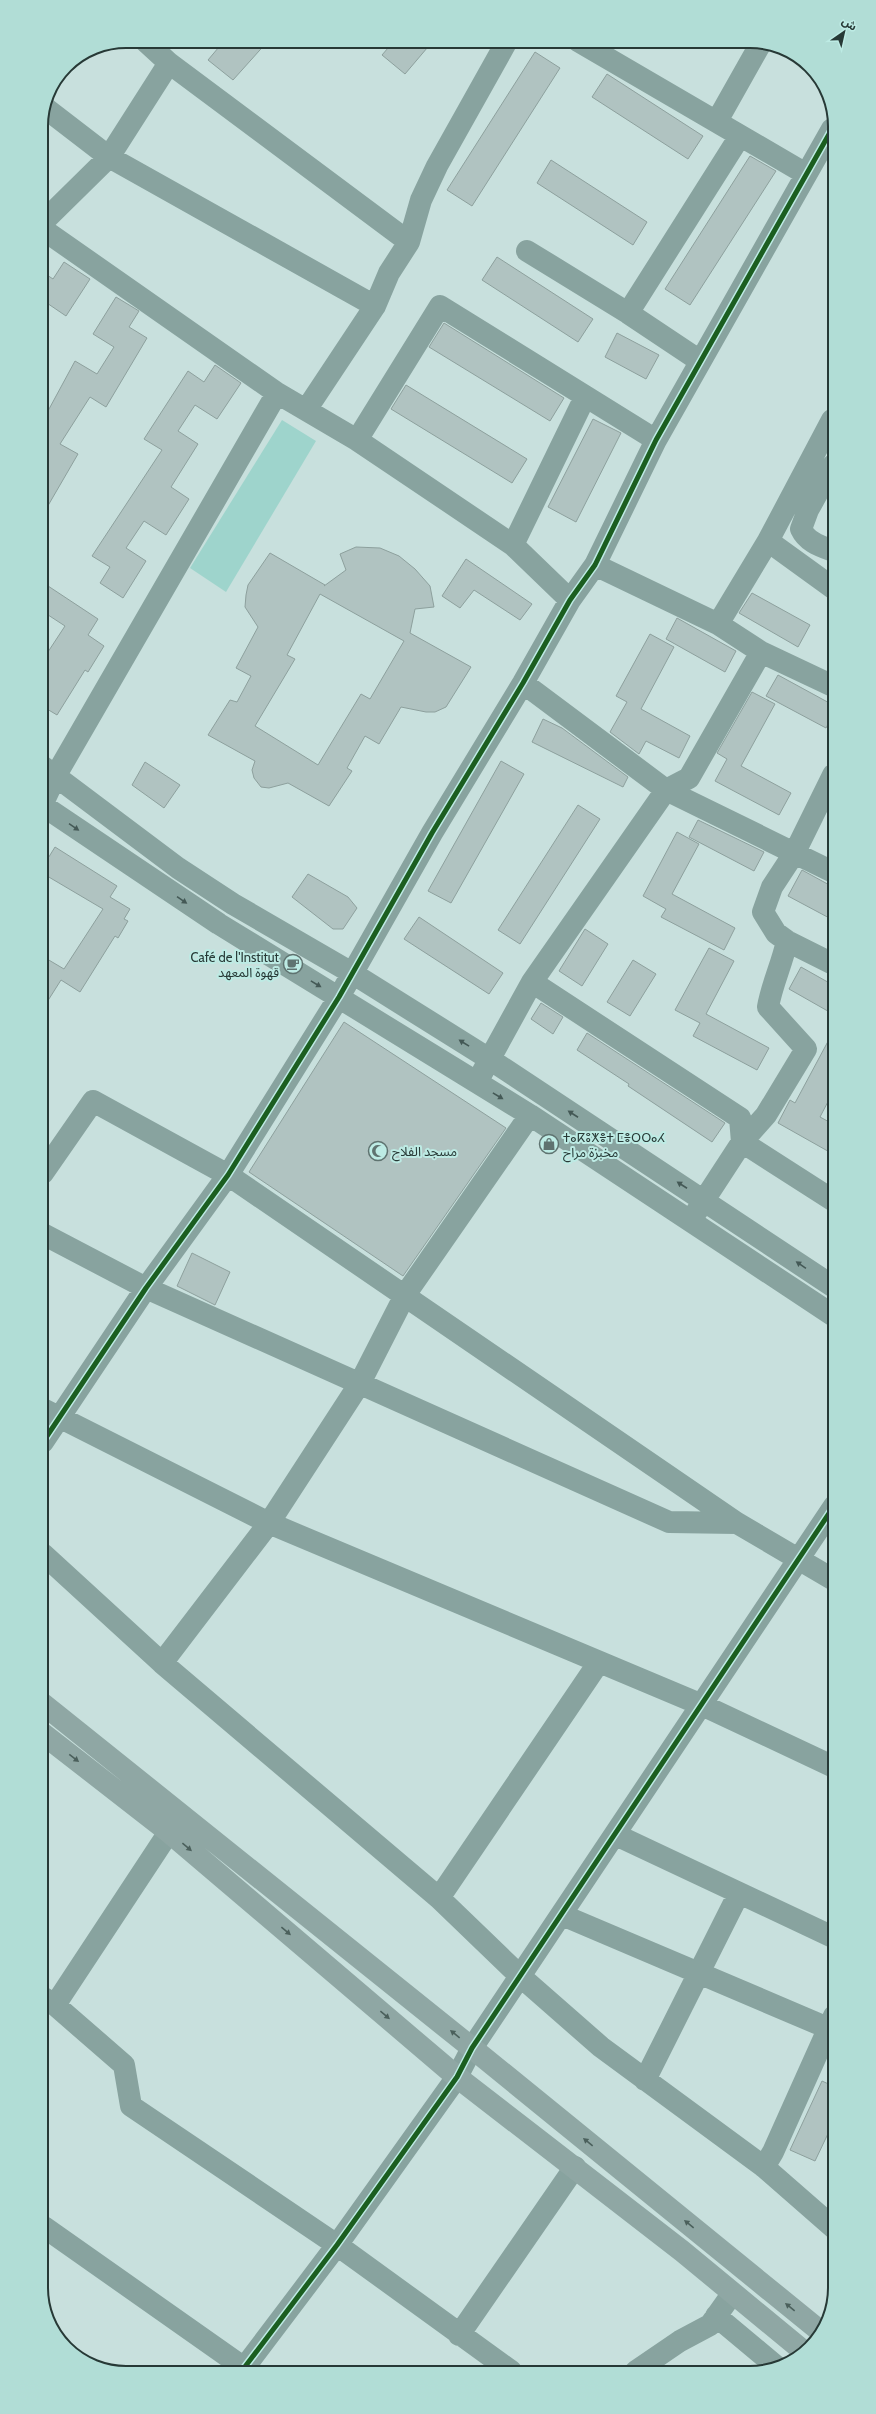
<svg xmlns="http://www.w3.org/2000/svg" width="876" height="2414" font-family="Cabin,'Noto Sans Arabic','Noto Sans Tifinagh',sans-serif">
<rect width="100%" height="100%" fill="#c8e0dd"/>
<!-- green -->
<path fill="#9ed4cc" d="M282,420L316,441L226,592L190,568Z"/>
<!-- building -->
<path fill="#b0c3c1" stroke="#8da09d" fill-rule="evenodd" d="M224,41H268L233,80L208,60Z
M394,41H433L405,74L382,55Z
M535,52L560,68L472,206L447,190Z
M607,74L703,136L688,159L592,97Z
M750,156L776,171L690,305L665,289Z
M551,160L647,222L633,245L537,183Z
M497,257L593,319L578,342L482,280Z
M64,262L90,279L66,316L41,299V271L53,279Z
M116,297L139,311L129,327L147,338L106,407L90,397L60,444L78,454L42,516V422L75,361L97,374L114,347L93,334Z
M444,323L564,398L550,421L429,347Z
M617,333L659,355L646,379L605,357Z
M215,365L241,383L217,419L195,405L178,431L198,444L171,487L189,499L166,535L144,521L126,548L146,561L123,598L100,583L110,567L92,556L162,450L144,439L188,371L204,382Z
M406,385L527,459L512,483L391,409Z
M593,419L621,433L576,522L548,507Z
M356,547L380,548L399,556L415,569L430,586L434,607L415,609L410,633L471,667L446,707L435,712H426L401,707L379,744L365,736L347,768L352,771L329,806L288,783L269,788L261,787L254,778L252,770L255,761L208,735L230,700L237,702L251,676L236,668L258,627L245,607L246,595L248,585L270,553L325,585L324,586L346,570L340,554ZM320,594L404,641L370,699L361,694L318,765L255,726L295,659L287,655Z
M466,559L532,604L520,620L474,590L460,608L442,596Z
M42,582L98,619L88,635L104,646L88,672L85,670L57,715L42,706V661L65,626L42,611Z
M752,593L810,625L798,647L739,613Z
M677,618L736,651L725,672L666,639Z
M650,634L674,647L641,709L690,736L679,758L646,741L639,754L610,732L627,702L616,696Z
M778,675L833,705V715L826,728L766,696Z
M752,692L775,704L741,766L791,793L779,815L715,781L727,759L717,753Z
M543,719L562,728L628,777L623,787L532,742Z
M501,761L524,774L451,903L428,891Z
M145,762L180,785L164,808L132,785Z
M578,805L600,819L520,944L498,930Z
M698,820L764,852L754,871L689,837Z
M677,832L699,844L672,894L735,928L724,950L661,917L666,909L643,896Z
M55,847L117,886L110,897L130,909L124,919L128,921L118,938L115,936L80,992L61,980L42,1010V956L64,969L103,909L42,873V868Z
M802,870L833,887V920L788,896Z
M308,874L348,897L357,908L343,929H333L292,897Z
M419,917L503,973L489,994L404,939Z
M585,929L608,944L582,986L559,971Z
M709,948L734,961L706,1014L769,1048L757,1070L693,1036L700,1023L675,1010Z
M633,960L656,974L630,1016L607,1002Z
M801,967L833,985V1014L789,989Z
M541,1003L563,1017L553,1034L531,1019Z
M344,1022L506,1128L403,1276L249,1172Z
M833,1032V1092L820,1117L833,1124V1154L778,1123L790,1100L795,1103Z
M587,1033L725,1123L712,1142L628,1086L629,1084L577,1050Z
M192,1253L230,1272L215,1305L177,1286Z
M822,2081L835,2087V2119L815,2161L790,2150Z"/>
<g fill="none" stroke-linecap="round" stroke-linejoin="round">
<!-- minor -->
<path stroke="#88a39f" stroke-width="22" d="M145,41L169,63L409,242L421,200L437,166L507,41
M578,41L806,174
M44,107L109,157L375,306
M717,121L761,43
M41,224L109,157L169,63
M41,228L277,393L357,440L513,545L570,600
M527,251L628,313L700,361
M628,313L740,136
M306,410L375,306L389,273L409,242
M357,440L440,306L656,440
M833,465L808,510L801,529C807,542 820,546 833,551
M768,541L833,588
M513,545L585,397
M595,565L718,624L761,652L833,686
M718,624L768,541L832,420
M523,683L666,790L833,872
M42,766L178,868L233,904L352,973L491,1060L834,1287
M833,775L795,852L772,887L763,912L776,933L787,941L833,964
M42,805L219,924L530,1115L834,1316
M42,805L56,775L277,393
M532,982L740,1118L742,1142L834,1201
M482,1073L532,982L666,790L689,778L761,652
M43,1173L93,1101L228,1175L737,1523L834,1580
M697,1211L742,1142L766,1115L806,1049L768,1007C772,984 782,964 787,941
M43,1234L146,1288L669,1522L737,1523
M43,1409L269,1523L702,1705L834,1767
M43,1442L146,1288L228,1175L339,997L432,833L523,683L570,600L595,565L656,440L832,129
M43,1554L162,1663L439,1898L520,1976L601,2047L764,2167L835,2229
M162,1663L269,1523L360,1383L405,1295L530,1115
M616,1835L835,1938
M439,1898L599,1662
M562,1915L828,2028
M44,1998L55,2005L169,1832
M55,2005L124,2065L131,2106L337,2245L511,2371
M645,2080L739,1893
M764,2167L773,2152L834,2016
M44,2227L250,2372
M716,2316L777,2367
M459,2335L575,2167
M636,2371L680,2341L710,2325L732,2294
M241,2372L337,2245L457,2077L472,2048L834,1506"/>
<!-- major -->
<path stroke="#8fa7a4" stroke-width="22" d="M43,1704L472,2048L820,2331
M43,1734L169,1832L457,2077L682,2251L802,2350"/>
<defs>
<path id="cycleway" d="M43,1442L146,1288L228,1175L339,997L432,833L523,683L570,600L595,565L656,440L832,129
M241,2372L337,2245L457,2077L472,2048L834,1506"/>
</defs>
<!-- cycleway casing -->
<use href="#cycleway" stroke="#bdebe4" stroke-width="8"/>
<!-- cycleway -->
<use href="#cycleway" stroke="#1b5e20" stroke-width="5"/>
</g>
<!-- one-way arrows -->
<defs><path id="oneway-solid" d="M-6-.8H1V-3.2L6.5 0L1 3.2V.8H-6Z"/></defs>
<g fill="#445956">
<use href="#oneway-solid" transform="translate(74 827) rotate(34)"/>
<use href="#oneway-solid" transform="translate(182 900) rotate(34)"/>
<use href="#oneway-solid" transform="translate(316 984) rotate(31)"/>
<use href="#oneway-solid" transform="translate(464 1043) rotate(-148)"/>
<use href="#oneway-solid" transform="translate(498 1096) rotate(31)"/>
<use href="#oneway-solid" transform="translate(573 1114) rotate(-147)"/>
<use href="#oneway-solid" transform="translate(682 1185) rotate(-147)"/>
<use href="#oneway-solid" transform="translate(801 1265) rotate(-146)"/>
</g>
<g fill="#4b605c">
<use href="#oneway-solid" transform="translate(74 1758) rotate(38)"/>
<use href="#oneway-solid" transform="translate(187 1847) rotate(40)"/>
<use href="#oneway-solid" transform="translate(286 1931) rotate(40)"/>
<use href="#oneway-solid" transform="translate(385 2015) rotate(40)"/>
<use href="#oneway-solid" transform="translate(455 2034) rotate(-141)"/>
<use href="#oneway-solid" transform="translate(588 2142) rotate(-141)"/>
<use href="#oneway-solid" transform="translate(689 2224) rotate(-141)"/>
<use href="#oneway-solid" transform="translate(790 2307) rotate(-141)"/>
</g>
<!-- icons -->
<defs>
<symbol id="cafe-ring" viewBox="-11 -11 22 22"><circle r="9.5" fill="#bdebe4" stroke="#5f7370" stroke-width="1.5"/><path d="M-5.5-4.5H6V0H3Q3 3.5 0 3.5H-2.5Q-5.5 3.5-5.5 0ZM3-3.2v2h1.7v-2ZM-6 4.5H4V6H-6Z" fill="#5f7370"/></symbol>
<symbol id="shop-ring" viewBox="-11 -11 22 22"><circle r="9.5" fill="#bdebe4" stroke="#5f7370" stroke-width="1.5"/><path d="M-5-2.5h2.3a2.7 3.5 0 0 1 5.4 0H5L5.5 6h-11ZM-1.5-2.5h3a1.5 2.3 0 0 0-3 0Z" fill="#5f7370"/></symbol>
<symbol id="mosque-ring" viewBox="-11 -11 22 22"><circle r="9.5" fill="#bdebe4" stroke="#5f7370" stroke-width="1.5"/><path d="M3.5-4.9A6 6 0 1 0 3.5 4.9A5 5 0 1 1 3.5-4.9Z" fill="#5f7370"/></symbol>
</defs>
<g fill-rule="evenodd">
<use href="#cafe-ring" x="282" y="953" width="22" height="22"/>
<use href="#shop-ring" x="538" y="1133" width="22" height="22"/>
<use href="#mosque-ring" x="367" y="1140" width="22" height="22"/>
</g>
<g text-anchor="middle" stroke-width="4" stroke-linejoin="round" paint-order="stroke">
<!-- poi labels -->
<g font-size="13" fill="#273936" stroke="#bdebe4" text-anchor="start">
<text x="279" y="962" text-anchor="end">Café de l'Institut<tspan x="279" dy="15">قهوة المعهد</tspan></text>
<text x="563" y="1142">ⵜⴰⴽⵓⵅⴻⵜ ⵎⴻⵔⵔⴰⵃ<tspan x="563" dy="15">مخبزة مراح</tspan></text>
<text x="392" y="1156">مسجد الفلاح</text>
</g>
</g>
<!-- crop -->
<path d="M0 0H876V2414H0ZM126 48H750A78 78 0 0 1 828 126V2288A78 78 0 0 1 750 2366H126A78 78 0 0 1 48 2288V126A78 78 0 0 1 126 48Z" fill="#b1ddd6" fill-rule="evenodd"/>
<path fill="none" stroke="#273936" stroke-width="2" d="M126 48H750A78 78 0 0 1 828 126V2288A78 78 0 0 1 750 2366H126A78 78 0 0 1 48 2288V126A78 78 0 0 1 126 48Z"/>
<!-- north arrow -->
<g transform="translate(844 32) rotate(34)" stroke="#bdebe4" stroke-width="3" paint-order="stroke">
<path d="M0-3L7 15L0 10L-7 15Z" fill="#273936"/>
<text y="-6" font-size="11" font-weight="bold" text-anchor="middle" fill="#273936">ش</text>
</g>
</svg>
